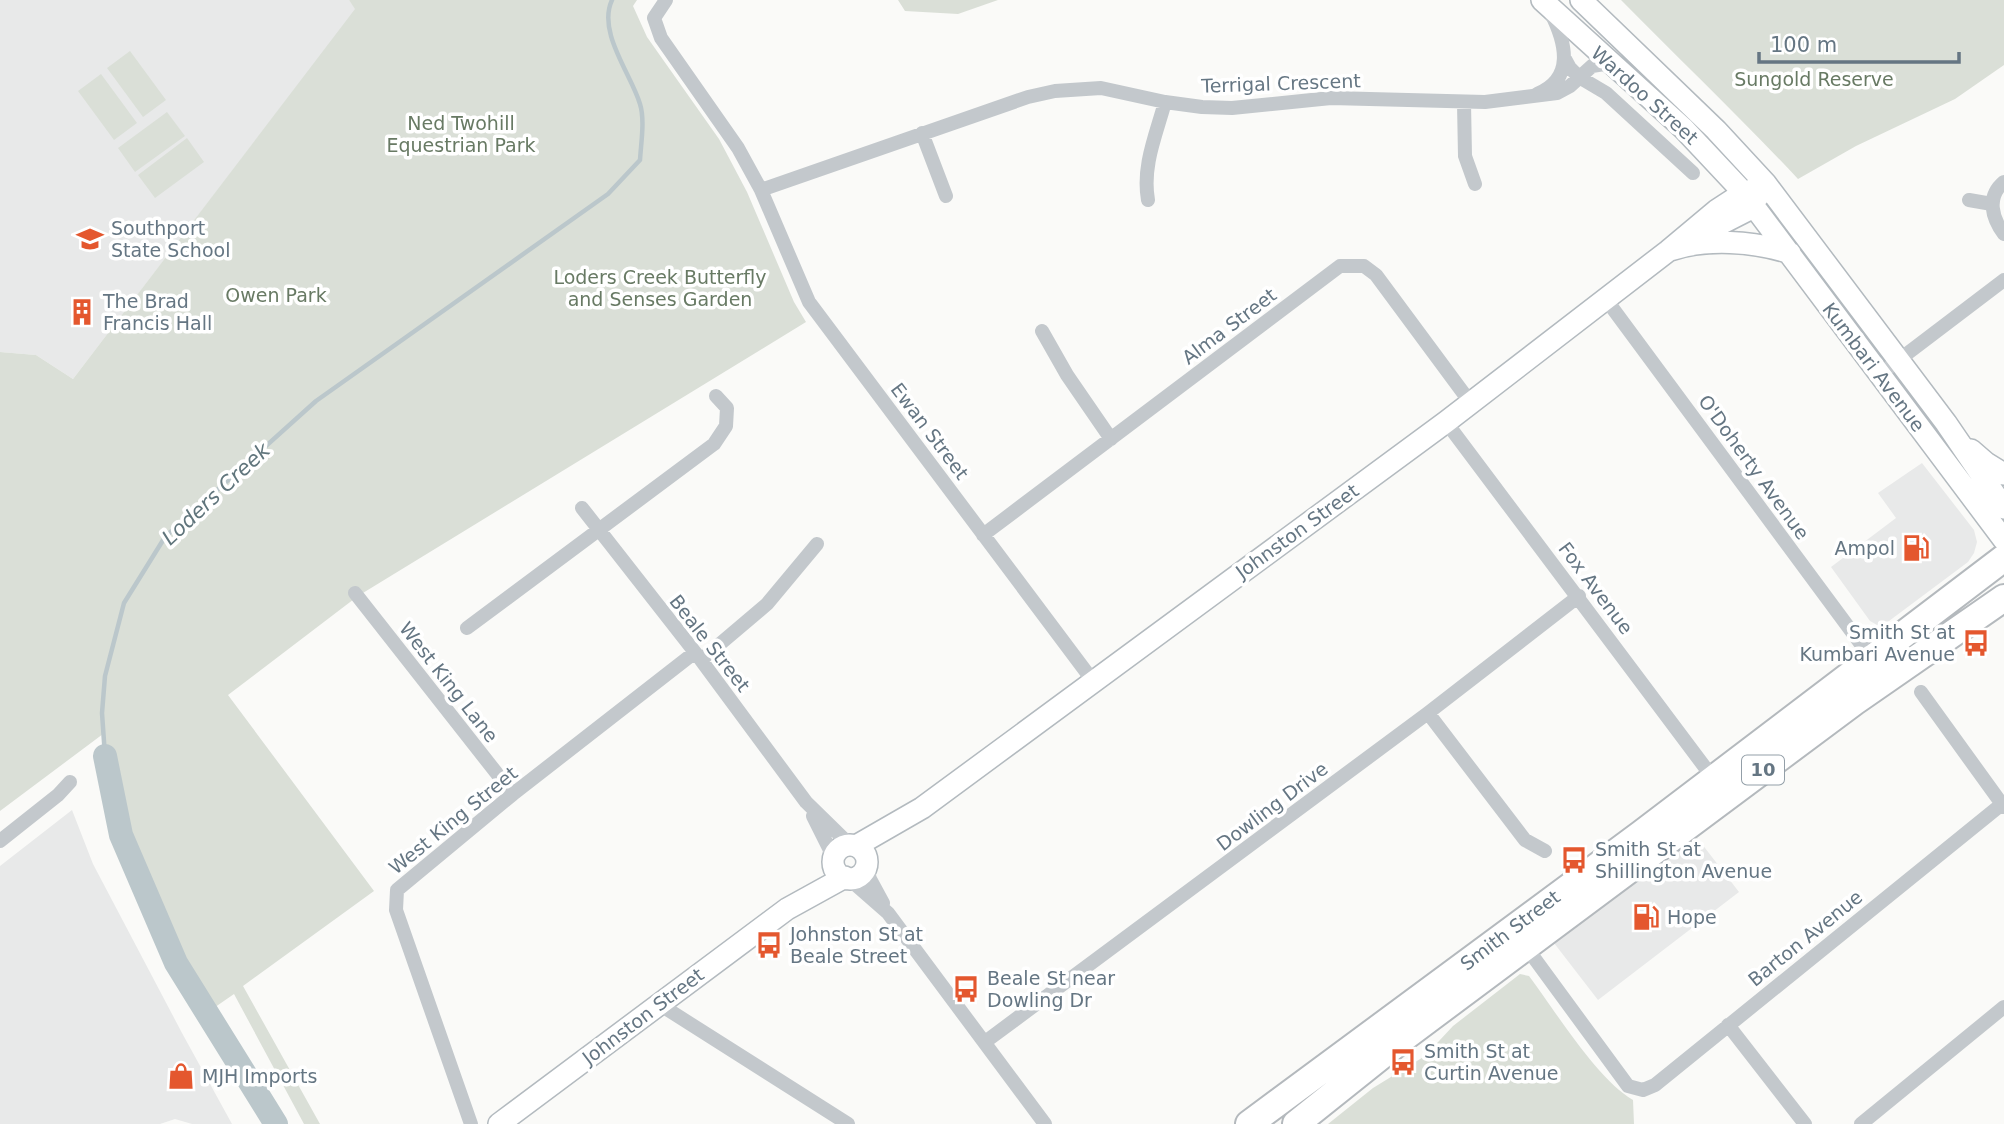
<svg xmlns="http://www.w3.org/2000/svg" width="2004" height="1124" font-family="'DejaVu Sans',sans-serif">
<rect width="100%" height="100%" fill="#fafaf8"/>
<!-- built -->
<path fill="#e8e9e9" d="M0,0H349L356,9L73,379L36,355L0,352Z
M1922,463L1974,530L1977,542L1974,553L1968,562L1885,624L1879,626L1870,621L1831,567L1896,518L1878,493Z
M72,810L93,864L182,1033L232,1124H192L175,1119L160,1124H0V866Z
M1695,835L1739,892L1598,1000L1554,943Z"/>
<!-- green -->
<path fill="#dadfd7" d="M349,0H637L633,6L647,37L719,139L747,192L794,302L806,322L358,596L228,695L374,891L243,986L320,1124H304L234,994L208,1012L176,963L121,835L105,756L103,734L0,811V352L36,355L73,379L355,9Z
M898,0H998L958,14L905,11Z
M1621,0H2004V65L1955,99L1856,146L1798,179C1741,118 1680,60 1621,0Z
M130,51L166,100L143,117L107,68Z
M101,74L137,123L114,140L78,91Z
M167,112L185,136L135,172L118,148Z
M187,138L204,162L155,198L138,175Z
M1520,974L1529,976C1556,1012 1597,1079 1633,1100L1634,1124H1328L1373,1088L1425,1056L1453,1026Z"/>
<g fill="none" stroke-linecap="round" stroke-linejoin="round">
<!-- stream -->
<path stroke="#bbc7cb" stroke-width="4.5" d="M105,756L102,713L105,676L124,603L165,537L316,401L608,194L640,160C641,143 645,120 640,104C631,74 597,32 612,0"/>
<!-- river -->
<path stroke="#bbc7cb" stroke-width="24" d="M105,756L121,835L176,963L276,1124"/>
<defs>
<path id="secondary" d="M1542,0L1683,128L1744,193L2004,540
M1581,0L1716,130L1766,184L1946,423L2004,508
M1701,234L1746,211L1760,194
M1670,250C1706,238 1754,241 1790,253
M1971,450L1986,463L2004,474
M833 862a17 17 0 1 1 34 0a17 17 0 1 1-34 0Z
M856,846L922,808L1446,422L1668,251L1717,210L1740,195L1766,184
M499,1124L787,909L845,877"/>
<path id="highway" d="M1249,1124L1641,834L2004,558
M1296,1124L1406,1036L1854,702L2004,598"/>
</defs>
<!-- secondary casing -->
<use href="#secondary" stroke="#b3babf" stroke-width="24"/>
<!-- highway casing -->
<use href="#highway" stroke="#b4b9bd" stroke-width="30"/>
<!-- street -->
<path stroke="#c3c8cc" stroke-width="14" d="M666,0L654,18L661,38L738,148L761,190L809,302L1093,681
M1564,57L1570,68L1579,77L1606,93L1693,173
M1537,94C1575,79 1566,43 1551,13
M1464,103L1465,156L1475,184
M922,133L946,196
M2004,182C1986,197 1992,218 2004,234
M761,190L1028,97L1055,91L1101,88L1165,102L1202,107L1232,108L1331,98L1485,102L1557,93L1570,86L1592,66L1610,63
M1148,200C1142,166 1156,135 1165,102
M1969,200L1992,204
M1605,298L1872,659
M1042,331L1067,375L1111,439
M1879,375L2004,280
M1446,422L1713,778
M582,508L701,660L806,802L850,845
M983,535L1340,266H1364L1376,275L1470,402
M355,593L513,794
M467,628L714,444L726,426L727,408L716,396
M701,660L767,604L817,544
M1921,692L2004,807
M1428,713L1525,840L1545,851
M813,816L834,858
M0,841L58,795L70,782
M866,867L870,879L883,903
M848,878L888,913L1045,1124
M1526,947L1628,1086L1643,1090L1655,1085L2002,804
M659,1004L848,1124
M1728,1025L1805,1124
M985,1042L1428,713L1579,596
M471,1124L396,910L397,890L513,794L694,653
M1861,1124L2004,1007"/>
<!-- secondary -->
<use href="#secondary" stroke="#fff" stroke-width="21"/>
<!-- highway -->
<use href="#highway" stroke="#fff" stroke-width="26"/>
</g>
<!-- icons -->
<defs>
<symbol id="school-bare" viewBox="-9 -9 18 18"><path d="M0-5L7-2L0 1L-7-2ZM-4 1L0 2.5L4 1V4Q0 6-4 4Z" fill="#e4572e" stroke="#fff" stroke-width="2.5" paint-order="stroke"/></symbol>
<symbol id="building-bare" viewBox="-9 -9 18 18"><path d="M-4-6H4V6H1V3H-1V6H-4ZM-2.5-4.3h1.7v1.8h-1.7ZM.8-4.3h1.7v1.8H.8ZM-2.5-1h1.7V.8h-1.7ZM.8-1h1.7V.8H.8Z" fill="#e4572e" stroke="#fff" stroke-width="2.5" paint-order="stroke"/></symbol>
<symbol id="fuel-bare" viewBox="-9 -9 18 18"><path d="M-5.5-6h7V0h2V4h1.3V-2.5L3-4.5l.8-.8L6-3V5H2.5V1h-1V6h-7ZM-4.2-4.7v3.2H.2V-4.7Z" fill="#e4572e" stroke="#fff" stroke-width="2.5" paint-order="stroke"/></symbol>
<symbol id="bus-bare" viewBox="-9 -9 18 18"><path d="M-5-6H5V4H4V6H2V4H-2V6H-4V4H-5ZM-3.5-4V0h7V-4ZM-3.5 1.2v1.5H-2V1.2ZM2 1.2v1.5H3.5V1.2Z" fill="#e4572e" stroke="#fff" stroke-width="2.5" paint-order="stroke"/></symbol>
<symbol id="shop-bare" viewBox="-9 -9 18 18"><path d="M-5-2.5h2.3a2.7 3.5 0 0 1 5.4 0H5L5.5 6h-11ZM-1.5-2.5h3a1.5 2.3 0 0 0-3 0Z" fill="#e4572e" stroke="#fff" stroke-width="2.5" paint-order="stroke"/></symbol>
</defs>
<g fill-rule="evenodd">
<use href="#school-bare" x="71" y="220" width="38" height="38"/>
<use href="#building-bare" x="63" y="293" width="38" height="38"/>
<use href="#fuel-bare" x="1897" y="529" width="38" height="38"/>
<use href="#bus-bare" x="1957" y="624" width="38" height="38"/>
<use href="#bus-bare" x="1555" y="841" width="38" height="38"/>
<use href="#fuel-bare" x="1627" y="898" width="38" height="38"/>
<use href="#bus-bare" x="750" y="926" width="38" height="38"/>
<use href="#bus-bare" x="947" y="970" width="38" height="38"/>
<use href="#bus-bare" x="1384" y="1043" width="38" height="38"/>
<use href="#shop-bare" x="162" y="1057" width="38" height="38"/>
</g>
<g text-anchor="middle" stroke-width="7" stroke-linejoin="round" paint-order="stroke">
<!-- shield labels -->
<rect fill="#fff" stroke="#939fa8" stroke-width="2" x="1742" y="755.5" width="42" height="29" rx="5"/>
<g font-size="18" font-weight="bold" fill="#657683">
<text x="1763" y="776">10</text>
</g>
<!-- park labels -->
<g font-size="19" fill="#687a64" stroke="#fff">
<text x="1814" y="86">Sungold Reserve</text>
<text x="461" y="130">Ned Twohill<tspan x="461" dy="22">Equestrian Park</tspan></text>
<text x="660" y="284">Loders Creek Butterfly<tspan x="660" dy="22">and Senses Garden</tspan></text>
<text x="276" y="302">Owen Park</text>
</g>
<!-- street labels -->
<g font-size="19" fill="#657683" stroke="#fff">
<text transform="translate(1281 83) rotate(-2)" y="7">Terrigal Crescent</text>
<text transform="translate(1645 95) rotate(42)" y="7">Wardoo Street</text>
<text transform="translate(1229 326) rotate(-37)" y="7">Alma Street</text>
<text transform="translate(1874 367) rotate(53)" y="7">Kumbari Avenue</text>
<text transform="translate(930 431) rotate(53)" y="7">Ewan Street</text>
<text transform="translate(1754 467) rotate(54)" y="7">O'Doherty Avenue</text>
<text transform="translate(1297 531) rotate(-36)" y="7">Johnston Street</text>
<text transform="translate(1596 588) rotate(53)" y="7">Fox Avenue</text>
<text transform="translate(710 643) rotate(52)" y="7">Beale Street</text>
<text transform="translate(449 682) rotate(52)" y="7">West King Lane</text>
<text transform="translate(1272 806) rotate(-37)" y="7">Dowling Drive</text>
<text transform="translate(453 820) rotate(-39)" y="7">West King Street</text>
<text transform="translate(1510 930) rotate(-37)" y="7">Smith Street</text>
<text transform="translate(1805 938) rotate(-39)" y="7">Barton Avenue</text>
<text transform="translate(643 1016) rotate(-37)" y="7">Johnston Street</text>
</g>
<!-- poi labels -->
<g font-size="19" fill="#657683" stroke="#fff" text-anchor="start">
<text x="111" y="235">Southport<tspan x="111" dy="22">State School</tspan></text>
<text x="103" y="308">The Brad<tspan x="103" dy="22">Francis Hall</tspan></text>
<text x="1895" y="555" text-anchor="end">Ampol</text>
<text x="1955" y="639" text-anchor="end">Smith St at<tspan x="1955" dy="22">Kumbari Avenue</tspan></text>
<text x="1595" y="856">Smith St at<tspan x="1595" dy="22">Shillington Avenue</tspan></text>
<text x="1667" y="924">Hope</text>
<text x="790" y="941">Johnston St at<tspan x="790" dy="22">Beale Street</tspan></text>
<text x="987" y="985">Beale St near<tspan x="987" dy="22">Dowling Dr</tspan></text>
<text x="1424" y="1058">Smith St at<tspan x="1424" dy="22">Curtin Avenue</tspan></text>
<text x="202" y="1083">MJH Imports</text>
</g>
<!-- water labels -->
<g font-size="21" font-style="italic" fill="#60757c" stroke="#fff">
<text transform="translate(216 494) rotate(-43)" y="7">Loders Creek</text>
</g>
</g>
<!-- scale -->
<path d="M1759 52v10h200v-10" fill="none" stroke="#657683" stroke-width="3.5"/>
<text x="1770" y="52" font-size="21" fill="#657683" stroke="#ffffff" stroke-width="5" paint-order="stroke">100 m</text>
</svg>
